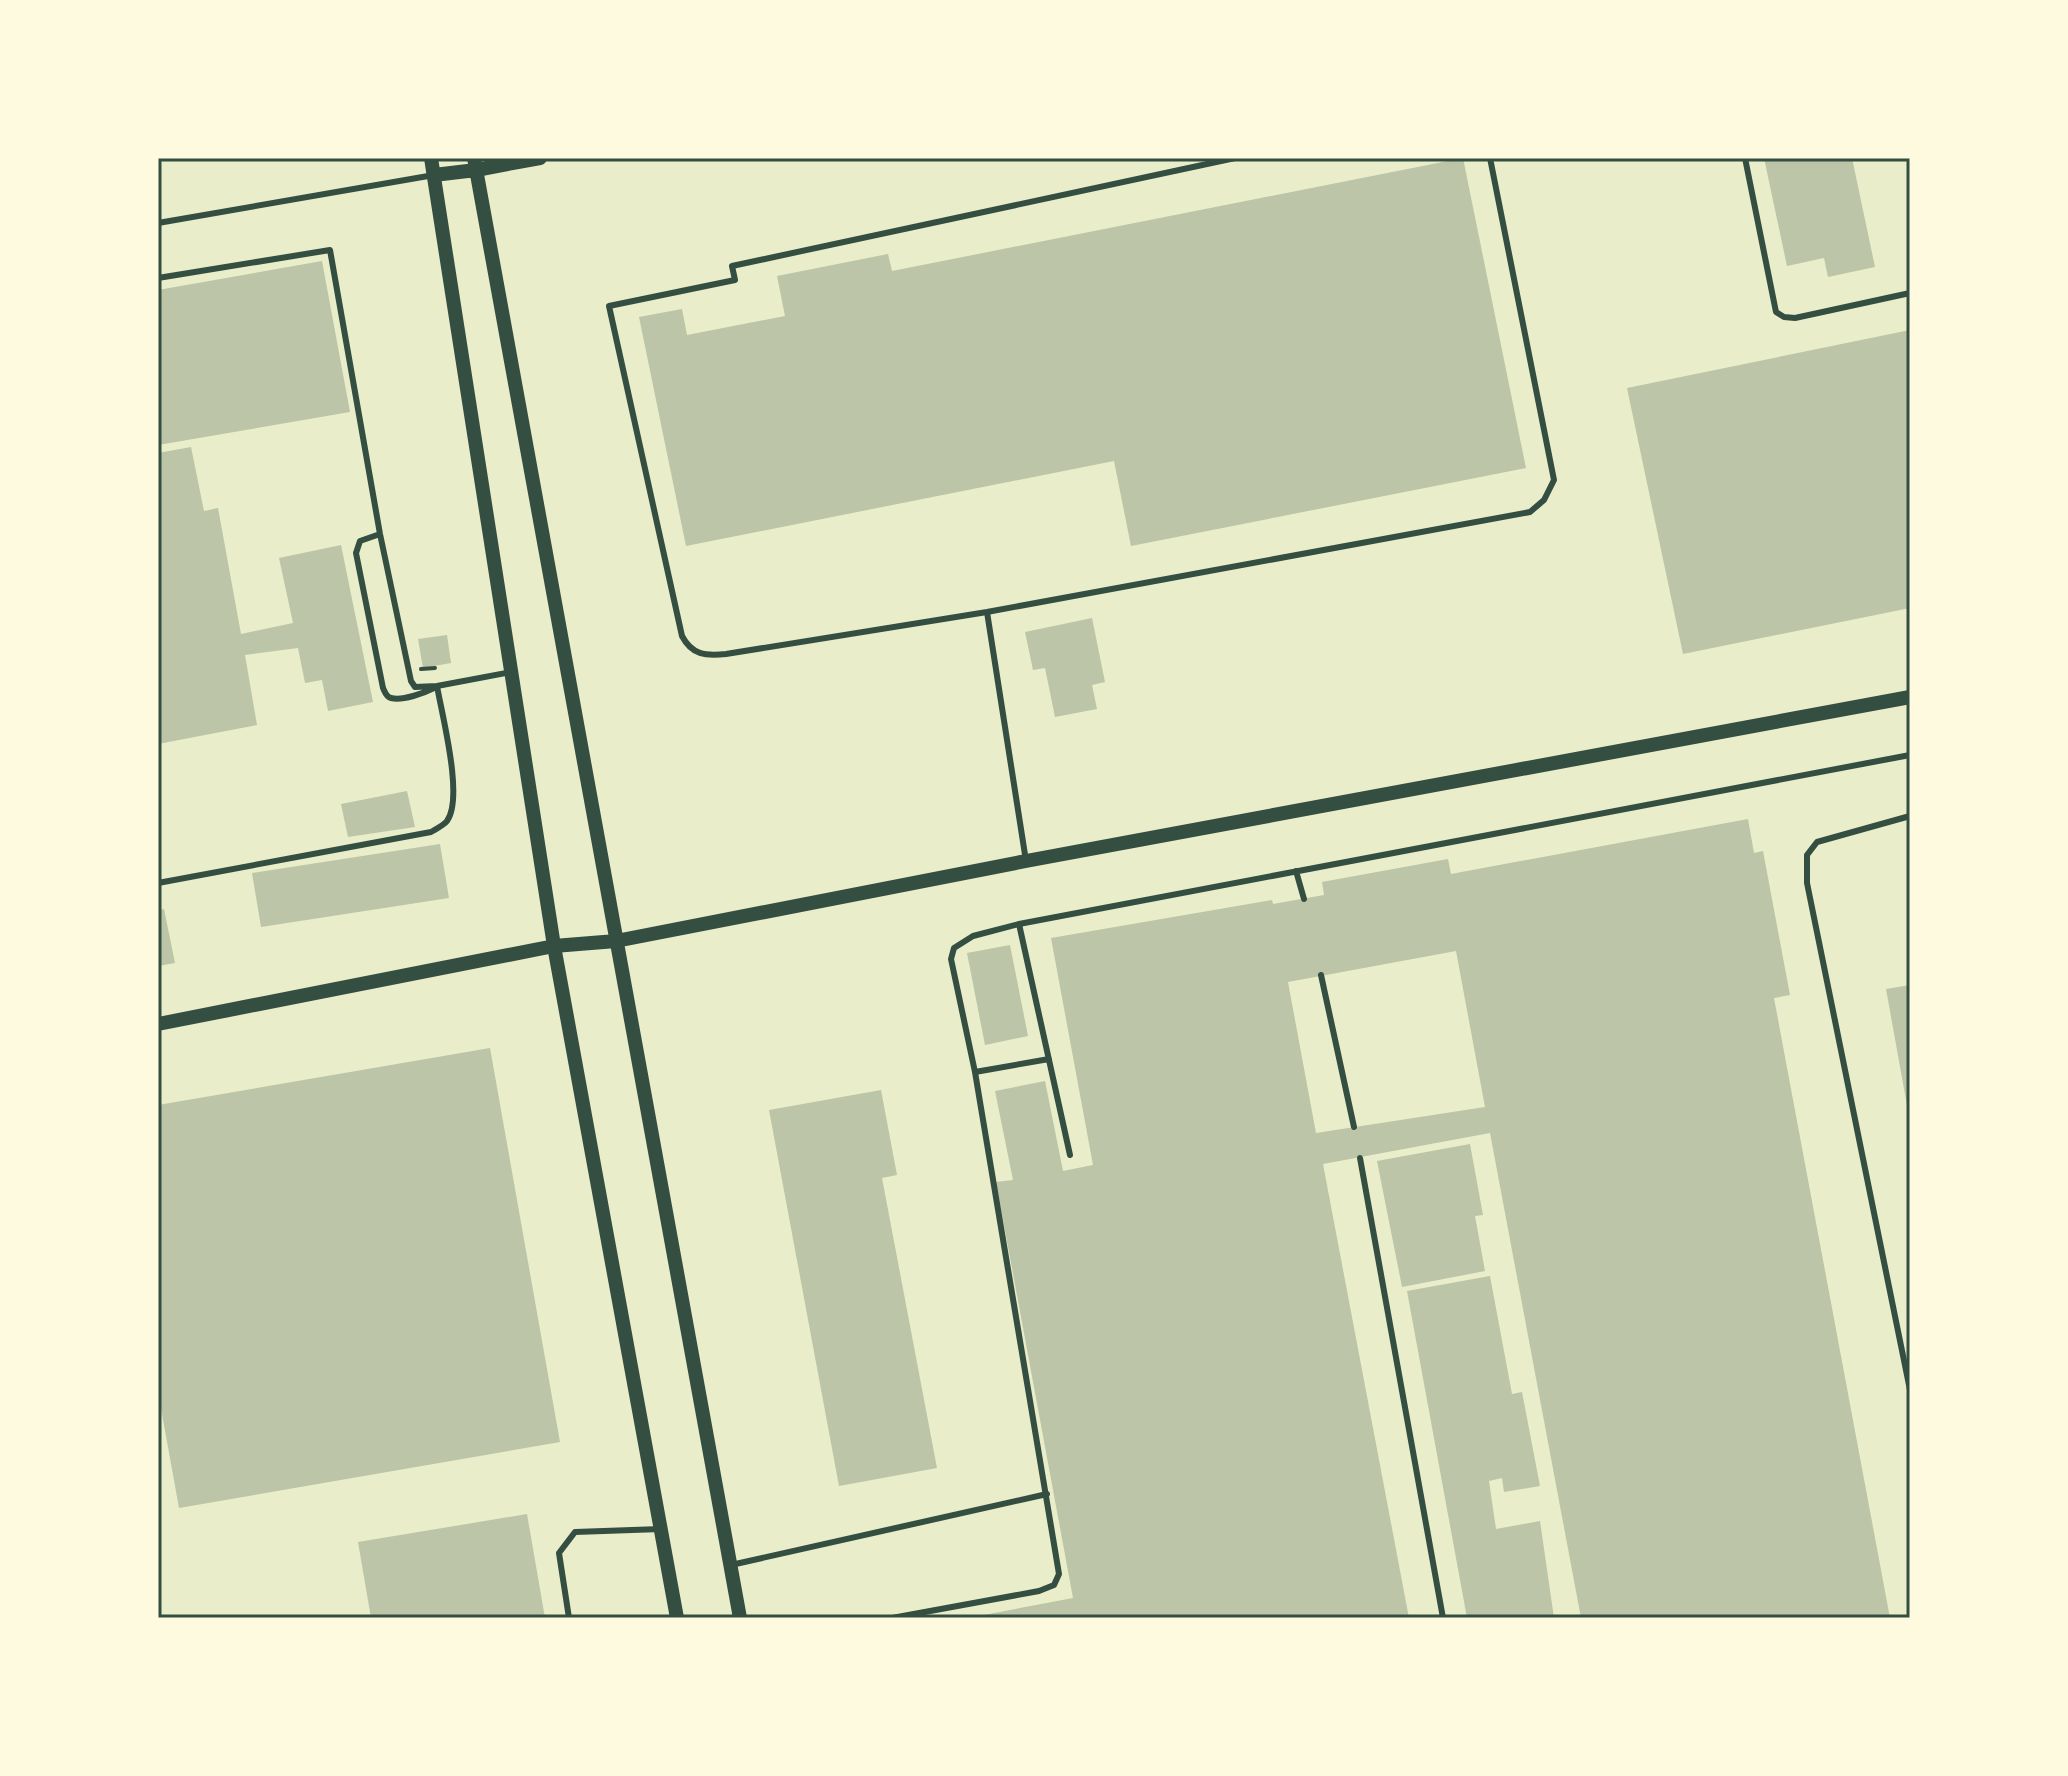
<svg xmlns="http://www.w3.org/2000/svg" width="2068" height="1776" font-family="Jost,sans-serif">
<rect width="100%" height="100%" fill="#e9edc9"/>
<!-- building -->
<path fill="#bcc5a7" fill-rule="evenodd" d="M1463,158L1526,468L1131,546L1114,461L686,546L639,317L682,309L687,335L785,316L777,276L888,254L892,271Z
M1764,158H1852L1875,267L1828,277L1824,258L1787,266Z
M322,261L350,412L158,445V290Z
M1910,330V608L1683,654L1627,388Z
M191,447L204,511L218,508L241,634L293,623L279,558L341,545L373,702L328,711L322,680L305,683L298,648L245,655L257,725L158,744V453Z
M1092,618L1105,682L1092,685L1097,709L1055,717L1045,668L1033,670L1025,632Z
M447,635L451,663L423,668L418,639Z
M407,791L415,827L348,837L341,804Z
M1748,819L1754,853L1763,851L1790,995L1774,998L1890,1618H1581L1490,1133L1323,1164L1409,1618H968L1073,1598L996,1182L1013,1180L995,1091L1045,1081L1063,1171L1093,1165L1051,938L1272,900L1273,904L1324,895L1322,882L1448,859L1451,874ZM1456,951L1485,1107L1316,1133L1288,982Z
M440,844L449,898L261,927L252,873Z
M164,909L175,963L158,966V910Z
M1010,945L1028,1036L985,1045L967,953Z
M1910,985V1111H1908L1886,989Z
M490,1048L560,1442L179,1508L158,1392V1105Z
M881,1090L897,1175L882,1178L937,1468L839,1486L769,1110Z
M1470,1144L1483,1215L1475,1216L1485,1271L1402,1287L1377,1161Z
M1490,1276L1512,1394L1522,1392L1540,1486L1504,1492L1502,1478L1489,1481L1496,1529L1540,1521L1554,1618H1467L1407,1291Z
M527,1514L545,1618H371L358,1542Z"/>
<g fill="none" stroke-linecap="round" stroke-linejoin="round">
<!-- path -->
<path stroke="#344e41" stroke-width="4" d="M421,669L435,668"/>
<!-- service -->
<path stroke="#344e41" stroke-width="6" d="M1235,158L732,266L735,280L609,306L682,636C692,655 705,656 726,654L987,612L1530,512L1544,500L1554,480L1490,158
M1745,158L1776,312L1784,317L1795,318L1910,293
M158,223L434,175
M158,278L330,250L380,534L411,681L415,687L437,686L511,672
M380,534L360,541L356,553L383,688C385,692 386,697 391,698C403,701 424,693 434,688
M987,612L1026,861
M1910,816L1817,842L1807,855V883L1910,1390
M1296,871L1304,899
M158,883L431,832C436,829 444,825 447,821C464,798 442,715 437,686
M1019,924L1070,1155
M1321,975L1354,1127
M975,1072L1049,1059
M1360,1158L1443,1618
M731,1565L1047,1494
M569,1618L559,1553L575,1532L661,1529
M892,1618L1039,1591L1054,1585L1059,1574L975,1072L951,959L954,948L973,936L1019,924L1910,755"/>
<!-- tertiary -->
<path stroke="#344e41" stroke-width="14" d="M431,158L554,946L677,1618
M474,158L740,1618
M434,175L476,170L540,158
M158,1024L554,946L616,941L1026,861L1910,697"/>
</g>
<!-- border -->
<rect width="2068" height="1776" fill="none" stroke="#fefae0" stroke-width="320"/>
<rect x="160" y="160" width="1748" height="1456" fill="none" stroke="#344e41" stroke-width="3"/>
</svg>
